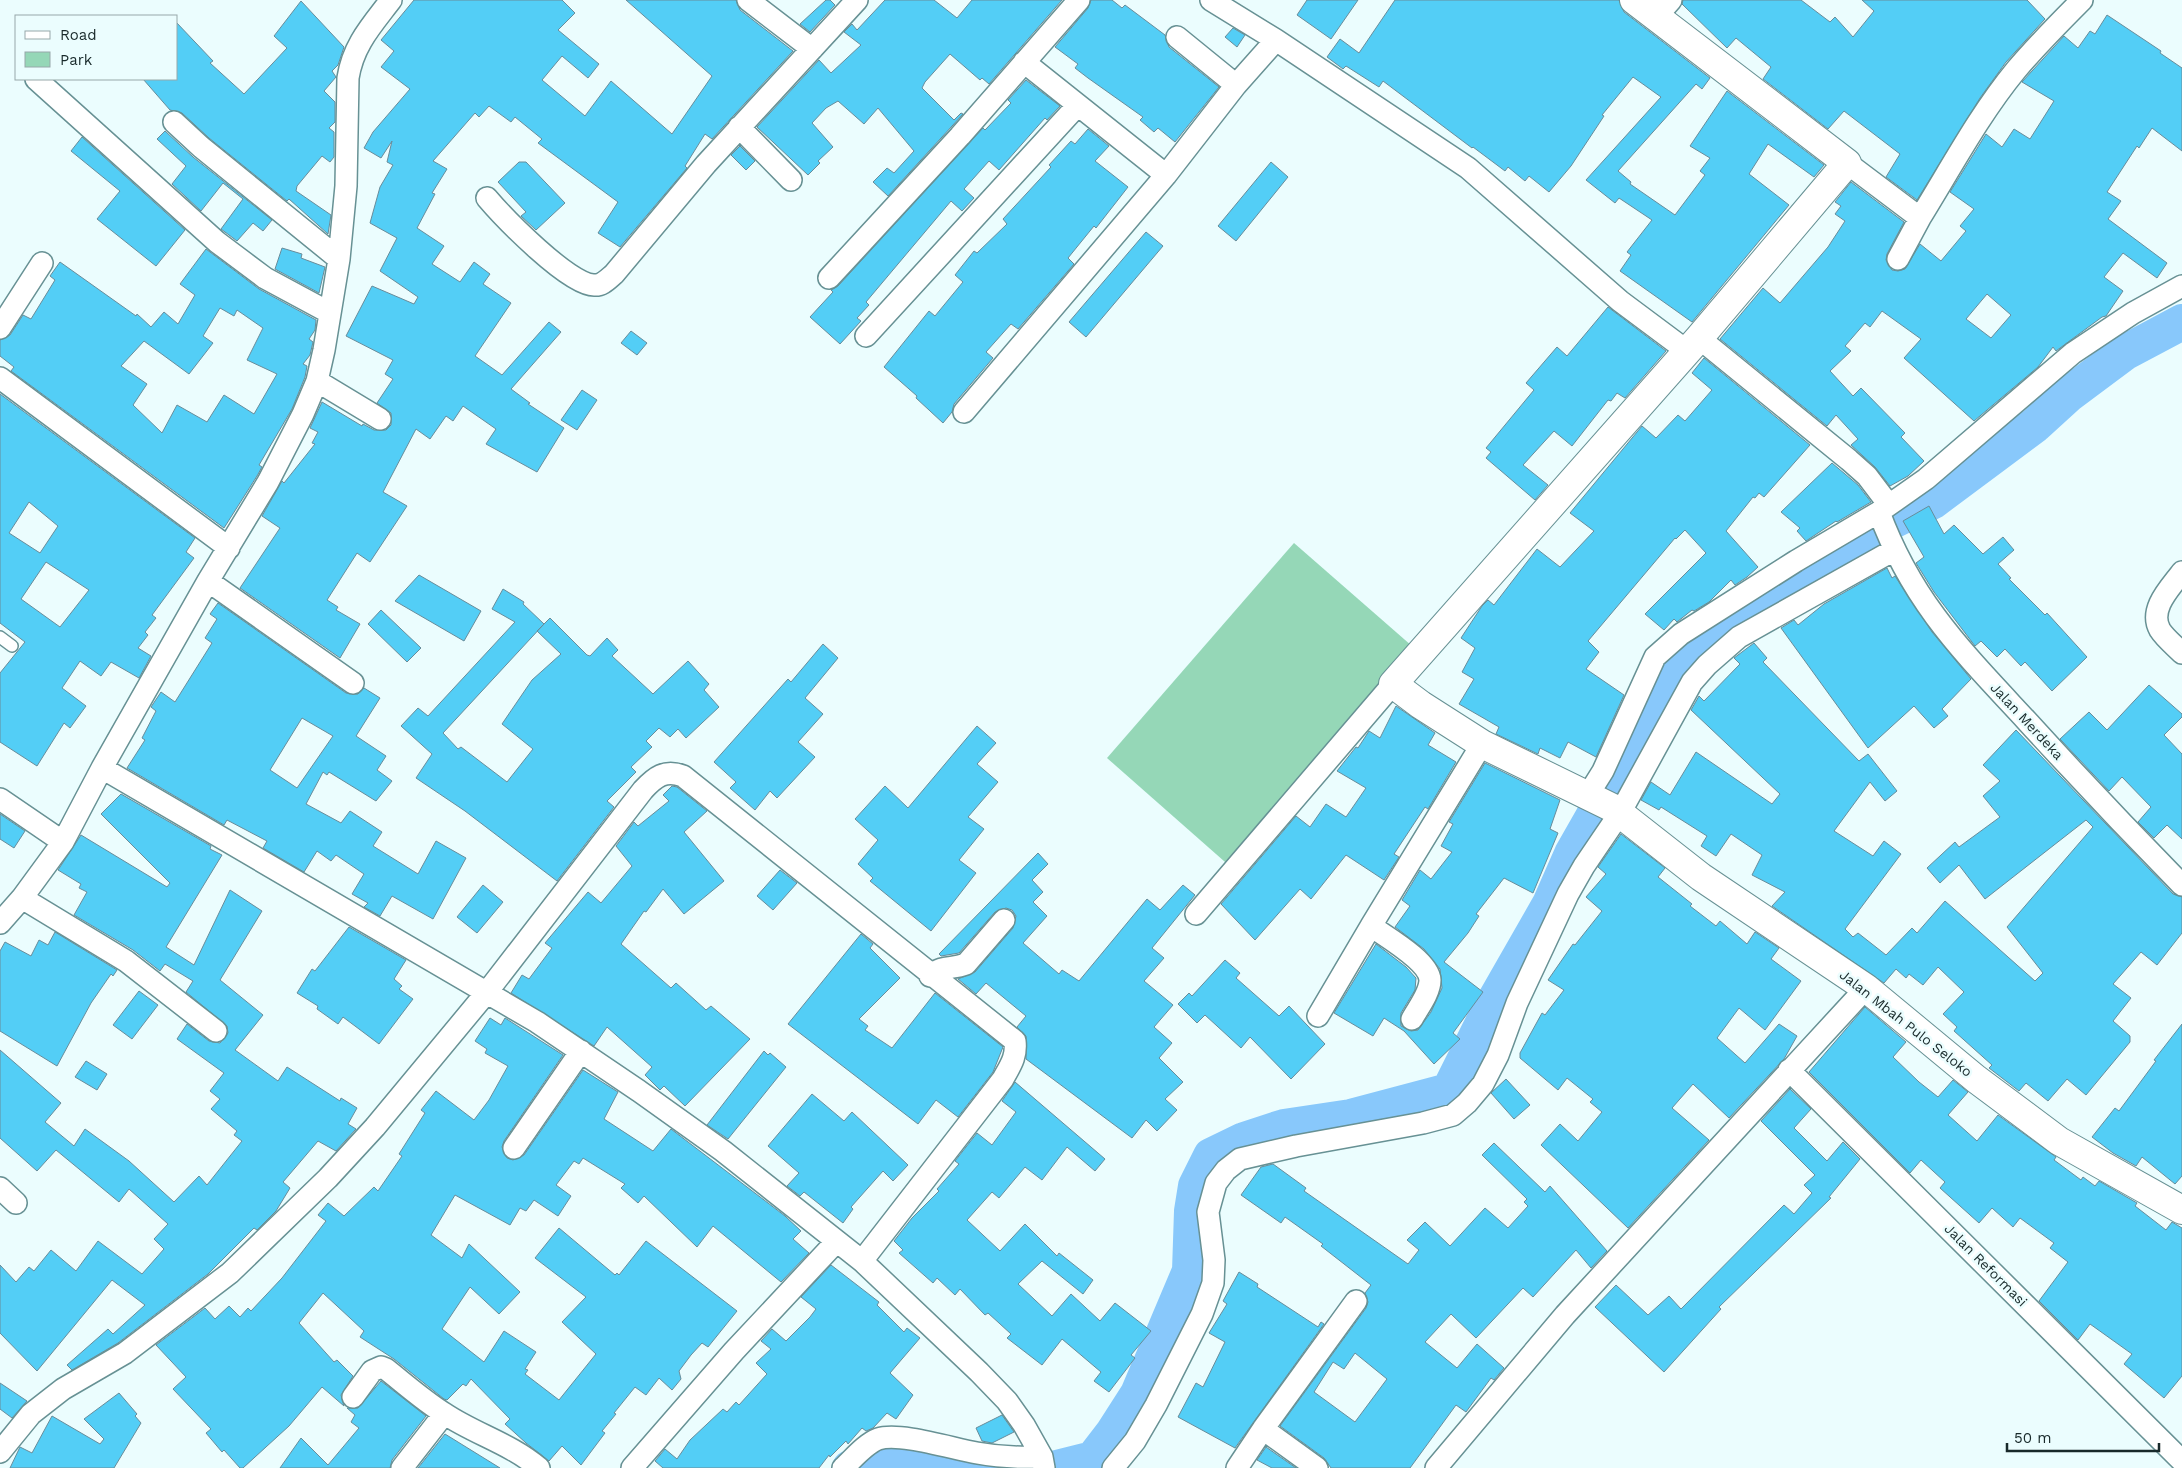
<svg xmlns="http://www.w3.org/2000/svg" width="2182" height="1468" font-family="'Work Sans',sans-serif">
<rect width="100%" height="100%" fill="#ebfdfe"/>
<!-- green -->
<path fill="#95d7b7" d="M1294,543L1420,653L1233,869L1107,758Z"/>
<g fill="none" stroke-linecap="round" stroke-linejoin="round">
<!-- river -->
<path stroke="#88c8fb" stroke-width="36" d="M850,1468L880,1458L966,1462L991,1468
M1057,1468L1093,1459L1113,1433L1138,1394L1190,1271L1192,1211L1196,1186L1211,1156L1244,1140L1284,1127L1351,1117L1449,1091L1490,1009L1550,904L1572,854L1683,659L1732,617L1770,593L1813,570L1874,530L1933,501L2035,425L2069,394L2124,353L2182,322"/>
</g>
<!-- building -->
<path fill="#53cef6" stroke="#688c9a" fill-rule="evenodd" d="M414,0H562L575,13L558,30L599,64L588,78L562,56L542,80L585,116L611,81L672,134L712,76L626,0H736L740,10L793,51L712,139L705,134L685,166L687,168L620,247L598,233L618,202L538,143L542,139L515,117L511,122L489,106L479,117L475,113L433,161L447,169L432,193L435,194L417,228L444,246L432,264L460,282L474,262L490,274L483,284L511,303L475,356L502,375L549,322L561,332L511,389L530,403L528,404L564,428L537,472L486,444L496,429L463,406L453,421L446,416L430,439L416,429L383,492L407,506L370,562L357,553L327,600L338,607L336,610L360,624L340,658L240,588L280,528L262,516L282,481L284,483L315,444L312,443L318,432L310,428L322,402L362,426L363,424L374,430H386L391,425V413L377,403L393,379L385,374L393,360L346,336L372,286L414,304L418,297L380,271L397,238L370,223L380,187L393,165L387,162L392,141L381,158L364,148L373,132L410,89L381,67L394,51L381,40Z
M826,0H830L835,5L810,32L800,24Z
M885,0H934L957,18L972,0H1062L989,84L982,78L980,80L950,54L925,82L922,88L954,120L961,113L963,114L888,196L873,182L887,168L894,173L914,151L878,108L864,124L838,101L826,108L812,123L833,147L818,161L820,163L808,175L757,127L819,60L831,73L861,45L844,32L852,24L857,30Z
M1091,0H1112L1122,8L1125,5L1165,35L1169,47L1219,87L1175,142L1158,128L1154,132L1140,120L1143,117L1088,78L1075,68L1078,64L1055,47L1088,8Z
M1307,0H1358L1331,39L1297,15Z
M1395,0H1619L1624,12L1710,78L1702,89L1696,84L1618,171L1631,182L1630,184L1675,215L1705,175L1700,171L1710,158L1690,146L1727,91L1824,165L1814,177L1768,144L1749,174L1789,205L1692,322L1620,271L1631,255L1627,252L1652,220L1619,198L1615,203L1586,180L1661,97L1633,77L1602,115L1604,116L1571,166L1549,192L1529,176L1525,181L1508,167L1505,171L1473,147L1472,148L1383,81L1379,87L1346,66L1343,69L1327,57L1340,39L1359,53Z
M1683,0H1801L1830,22L1835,17L1853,37L1874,11L1862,0H2027L2045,19L2006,62L1980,98L1917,200L1886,177L1900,154L1844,111L1828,129L1763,79L1771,67L1736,38L1727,48L1682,4Z
M301,1L344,47L338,65L332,71L336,77L324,91L335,102V122L329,128L334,132V157L330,162L322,156L297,186L296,191L331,215L328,234L289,199L287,201L209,138L182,113L170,110L143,79H176V22L213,61L210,63L244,94L287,48L274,36Z
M2107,15L2161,51L2160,53L2182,68V151L2152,128L2139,148L2137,146L2107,192L2121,201L2108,219L2167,263L2157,278L2123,253L2104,277L2123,291L2106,316L2102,317L2056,351L2053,347L2038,367L1974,421L1904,358L1921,339L1882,311L1870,327L1865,323L1845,346L1851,351L1830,371L1853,396L1861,388L1905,433L1901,437L1924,461L1908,476L1890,486L1875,467L1851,445L1858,439L1836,415L1827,426L1720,339L1763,288L1780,303L1828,247L1845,221L1835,214L1841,206L1835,202L1851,182L1904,222L1887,254L1886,260L1892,270L1898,271L1905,269L1920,244L1941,261L1966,231L1960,226L1974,209L1950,192L1986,134L2002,147L2014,129L2030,139L2054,101L2022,82L2064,36L2078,48L2090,31L2095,34ZM1987,294L2011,315L1991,338L1966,319Z
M1233,28L1245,35L1237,47L1225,37Z
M1026,80L1060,106L1047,120L1045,118L999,170L989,161L964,189L974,198L962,211L951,201L866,302L869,305L857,318L861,321L840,344L810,317L833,292L831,290L838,286L983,128L985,130L1011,103L1008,100Z
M1088,129L1109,146L1095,161L1128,187L1096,228L1094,226L1068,258L1074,264L1018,329L1011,324L986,352L993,358L954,404L952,412L943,423L916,398L917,396L884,367L929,311L935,316L963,282L955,275L974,251L977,253L1007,224L1003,219L1051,167L1049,165L1071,141L1075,144Z
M165,131L193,157L272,220L263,231L253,223L237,241L221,229L243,199L223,183L201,211L172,184L186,166L157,139Z
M82,137L185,230L156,266L97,219L120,191L71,151Z
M740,146L755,161L746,170L731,155Z
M519,162H526L565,203L536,230L521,216L526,212L498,182Z
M1271,162L1288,177L1236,241L1218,226Z
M1146,232L1163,246L1086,337L1069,322Z
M282,248L302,254L301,258L325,267L319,293L275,269Z
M206,249L259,289L316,320L315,330L309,339L313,342L310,355L303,364L307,366L305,377L292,409L259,465L262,467L257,476L224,528L11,371L14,367L0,356V340L10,335L23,315L31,319L55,280L50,276L60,262L136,316L137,314L151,327L164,312L178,324L195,295L180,284ZM220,308L234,316L237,310L263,328L247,360L277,374L254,414L224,395L207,422L177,405L162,433L133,405L147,384L121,366L144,341L189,374L213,343L203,336Z
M1608,307L1666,351L1625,398L1617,393L1611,401L1608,400L1572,446L1554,431L1523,465L1548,485L1535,500L1486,458L1491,452L1486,448L1534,390L1526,383L1557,347L1567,356Z
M631,331L647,343L637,355L621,343Z
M1704,358L1810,445L1764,497L1759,493L1755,498L1753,497L1726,531L1758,567L1747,577L1735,585L1731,580L1709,602L1694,611L1692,610L1677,622L1674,619L1664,630L1645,614L1706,553L1685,530L1676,539L1675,538L1588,641L1599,652L1586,669L1624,695L1596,757L1568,742L1560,758L1540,748L1538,754L1496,734L1499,727L1459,704L1474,679L1462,672L1475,648L1461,638L1482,606L1488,600L1494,605L1537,549L1560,567L1594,531L1570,513L1642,426L1656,438L1678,415L1685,421L1712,390L1692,373Z
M582,390L597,400L577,430L561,420Z
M0,394L195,538L186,552L194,558L152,615L156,618L145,632L148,635L138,648L151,656L139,678L111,662L101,676L80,661L62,688L86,706L70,728L64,723L37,766L0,742V673L25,642L0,623ZM29,502L58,526L40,553L9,533ZM46,562L89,590L60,627L21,599Z
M1832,463L1858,485L1871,502L1837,522L1836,521L1806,541L1797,531L1800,528L1781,512Z
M1929,506L1944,534L1954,525L1983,554L2003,537L2014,550L1998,564L2011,578L2009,579L2045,615L2047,613L2087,657L2052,691L2025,662L2021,666L2005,649L1997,657L1981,641L1975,646L1934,592L1916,563L1924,557L1903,521Z
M1887,568L1892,578L1895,576L1932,632L1971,679L1942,709L1948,716L1934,728L1914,706L1868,748L1781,628L1794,620L1798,625L1824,604Z
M419,575L481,611L464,641L395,601Z
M503,589L524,602L523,604L544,624L443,733L458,749L461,747L507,782L533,749L502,724L532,680L561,654L537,631L550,618L587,655L590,656L607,638L618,650L612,656L653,694L688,661L709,684L704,690L719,707L686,738L678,729L670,737L659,728L646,741L652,747L631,767L636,772L607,801L614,807L557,881L465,811L416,778L432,754L401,726L418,708L428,716L515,622L492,609Z
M218,603L346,693L358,694L364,688L380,698L356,736L386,756L377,770L392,781L376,801L329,772L327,775L323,772L306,804L341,823L350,811L382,832L373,846L418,874L436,841L466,858L433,919L392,896L380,916L364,907L368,903L352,894L364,874L336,855L331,861L317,851L304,872L263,848L267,841L227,820L224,825L127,768L145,740L142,738L156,711L151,707L161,692L175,702L212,643L205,638L217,619L210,614ZM302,718L333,736L297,788L270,770Z
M381,610L421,648L407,662L368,624Z
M1754,643L1767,658L1763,662L1859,761L1868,754L1897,791L1885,801L1870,782L1834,831L1873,856L1884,841L1901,854L1845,929L1853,937L1858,933L1886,955L1912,928L1917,933L1945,901L2035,981L2043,973L2007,927L2093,827L2086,820L1985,899L1959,865L1940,883L1927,868L1955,842L1959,847L2000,817L1983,796L2000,781L1983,765L2016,730L2173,894L2182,897V933L2157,965L2141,952L2113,984L2131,998L2113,1021L2130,1036V1042L2086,1095L2067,1079L2048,1101L2026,1083L2019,1091L1989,1068L1992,1065L1954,1031L1957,1027L1943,1014L1964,992L1938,967L1923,985L1909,974L1906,978L1896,969L1884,983L1772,906L1785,892L1752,875L1762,855L1731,834L1716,856L1701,846L1707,836L1661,807L1659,810L1641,800L1651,782L1670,795L1696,752L1772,804L1780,794L1691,710L1699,696L1704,701L1740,664L1734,658Z
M823,644L838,658L805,698L823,714L798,742L815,757L777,798L770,791L755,810L730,788L736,782L714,762L788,679L791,682Z
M2149,685L2182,714V717L2164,735L2182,754V839L2167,825L2154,838L2138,822L2151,807L2122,777L2109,791L2060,739L2089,712L2107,730Z
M1396,706L1435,733L1428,745L1456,762L1428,809L1425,807L1394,854L1399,857L1384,880L1346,855L1311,899L1300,889L1255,940L1221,904L1296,816L1310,827L1326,804L1346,817L1366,788L1337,771L1356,747L1358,748L1369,731L1380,738Z
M977,726L996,743L977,764L998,782L968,817L984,829L959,860L976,873L931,931L870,881L873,878L858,864L878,840L855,819L885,786L908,808Z
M1485,763L1560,800L1550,829L1558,833L1533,893L1504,878L1476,914L1479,916L1468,933L1444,962L1483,992L1453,1033L1460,1039L1434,1064L1404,1031L1384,1018L1373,1036L1334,1013L1376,944L1406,967L1416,978L1415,990L1401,1013V1026L1411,1031L1418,1030L1431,1012L1442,988L1440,969L1424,949L1395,927L1410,906L1402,900L1420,870L1431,879L1452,852L1441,846L1453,824L1449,822Z
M672,786L677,787L707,811L684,832L724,881L684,914L663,889L646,912L644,911L621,944L671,988L676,983L706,1010L711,1006L750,1039L685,1106L664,1086L660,1090L645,1075L652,1067L607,1027L594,1046L511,993L522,975L529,979L552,948L545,943L588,892L601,903L632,866L616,846L634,822L638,826L669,801L663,795Z
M121,794L211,846L210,849L222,855L166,947L194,965L230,890L262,911L220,980L263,1015L235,1050L278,1081L287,1067L340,1101L341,1098L357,1108L348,1124L356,1129L336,1151L318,1141L283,1182L290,1188L276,1211L257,1230L254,1228L208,1274L118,1343L72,1370L67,1365L108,1329L113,1334L145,1305L112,1280L37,1371L0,1333V1265L16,1282L29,1267L34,1271L51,1250L76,1271L98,1241L142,1274L164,1249L154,1239L168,1224L129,1189L119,1202L56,1150L37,1171L0,1138V1050L61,1103L45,1122L74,1146L85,1129L129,1161L174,1202L199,1176L207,1185L242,1141L234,1135L237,1131L211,1109L220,1099L210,1091L224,1073L177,1039L187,1024L209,1041L220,1043L228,1033L227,1026L186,992L193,981L165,964L160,971L133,950L74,915L87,892L79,888L81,884L58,870L81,835L167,887L170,883L101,814Z
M0,814L25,831L14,848L0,839Z
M1621,834L1665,868L1658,877L1692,904L1690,906L1716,926L1720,921L1747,944L1755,932L1779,948L1771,959L1801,981L1765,1030L1739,1008L1717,1038L1745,1063L1779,1024L1797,1036L1784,1059L1729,1118L1693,1084L1672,1108L1709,1140L1628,1228L1541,1145L1560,1124L1578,1141L1602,1112L1590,1102L1593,1099L1567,1078L1558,1090L1520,1058V1053L1542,1013L1545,1015L1564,990L1548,980L1573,944L1575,945L1602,911L1586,897L1606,874L1598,867Z
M1038,853L1048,864L1032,880L1043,892L1033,902L1047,916L1023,943L1059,974L1062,970L1079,981L1147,899L1160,910L1183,885L1195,895L1152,948L1164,958L1144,981L1173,1005L1154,1027L1172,1043L1159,1058L1183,1082L1165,1099L1177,1110L1157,1131L1146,1120L1132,1138L1026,1059V1036L1017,1027L1026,1016L986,983L976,994L958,979L975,972L1013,928L1016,916L1012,910L1006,908L995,912L959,953L941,956L939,954Z
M780,870L797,883L773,910L757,896Z
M483,885L503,902L477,933L457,917Z
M349,927L406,960L394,979L402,986L399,989L413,999L379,1044L343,1017L338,1024L317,1009L318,1006L297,993L312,969L315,971Z
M55,932L117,970L113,976L111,974L91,1003L57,1066L0,1031V951L5,942L31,956L39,940L48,945Z
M861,934L873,944L870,948L900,978L859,1019L868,1026L865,1030L892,1048L935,993L1003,1047L993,1072L958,1117L936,1100L918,1124L788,1024Z
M1225,960L1240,973L1236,978L1279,1016L1289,1006L1325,1044L1291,1079L1250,1037L1241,1048L1205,1015L1197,1023L1178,1004L1189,993L1192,996Z
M139,991L158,1005L132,1039L113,1025Z
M1865,1007L1906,1042L1893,1057L1919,1082L1938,1097L1953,1080L1968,1092L1948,1115L1977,1141L1998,1115L2056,1157L2054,1160L2081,1180L2083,1177L2095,1186L2099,1181L2137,1203L2135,1206L2166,1230L2172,1222L2182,1228V1376L2164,1398L2124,1364L2132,1354L2090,1324L2078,1340L2039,1301L2068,1262L2050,1248L2054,1243L2020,1218L2013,1227L1992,1208L1979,1223L1940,1188L1945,1182L1921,1160L1910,1173L1809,1072Z
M490,1018L501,1025L505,1018L563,1055L504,1141L502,1147L507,1158L513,1160L524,1155L583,1070L618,1092L604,1119L653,1151L671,1129L785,1216L801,1231L793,1239L809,1253L781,1282L713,1226L697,1247L644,1196L638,1203L621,1188L625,1184L583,1158L579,1164L574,1161L556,1185L571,1196L558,1216L534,1200L526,1211L520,1208L510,1225L455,1195L431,1235L462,1258L469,1244L520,1292L499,1314L470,1287L442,1329L484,1362L504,1331L536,1352L525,1369L528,1370L525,1374L559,1400L596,1354L562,1322L586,1297L535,1258L559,1228L615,1275L617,1273L619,1275L646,1241L737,1311L708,1347L702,1343L691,1355L679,1371L681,1379L672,1390L659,1378L646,1395L635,1387L614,1413L616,1414L602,1431L605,1433L581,1465L562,1446L549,1461L526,1443L505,1424L510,1419L471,1379L466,1386L463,1384L447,1400L444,1399L394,1359L360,1337L364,1331L323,1293L299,1323L334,1362L337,1360L353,1376L341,1395L344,1406L322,1387L289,1426L243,1468H240L224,1450L222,1452L206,1433L211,1429L173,1389L186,1377L156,1345L205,1308L215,1319L229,1306L240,1317L248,1308L251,1311L282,1278L326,1221L318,1215L328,1203L344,1216L374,1187L378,1191L402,1156L399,1154L425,1113L421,1110L436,1091L474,1120L489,1100L508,1066L485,1053L487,1049L475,1041Z
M2182,1024V1176L2175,1184L2142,1157L2136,1166L2113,1153L2092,1137L2115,1108L2119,1111L2156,1061L2154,1060Z
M764,1051L768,1055L770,1053L786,1067L728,1139L707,1125Z
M86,1061L107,1074L97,1090L75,1077Z
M1506,1079L1530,1105L1514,1119L1491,1093Z
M1015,1082L1105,1159L1095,1171L1067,1147L1042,1180L1025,1167L999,1198L992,1192L967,1220L1000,1251L1025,1224L1057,1256L1059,1253L1093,1280L1083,1294L1042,1261L1018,1284L1052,1316L1071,1294L1100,1321L1115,1303L1151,1331L1131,1355L1135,1358L1109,1392L1094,1381L1101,1372L1062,1339L1042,1365L1007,1338L1011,1334L988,1313L985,1315L960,1289L955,1295L937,1278L933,1283L899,1253L903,1250L894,1241L912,1218L939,1191L937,1189L959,1164L955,1161L977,1133L992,1145L1016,1112L1002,1101Z
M1790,1089L1811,1109L1794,1128L1827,1161L1843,1142L1860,1159L1829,1197L1831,1198L1719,1307L1721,1309L1664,1372L1595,1307L1616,1285L1648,1315L1669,1296L1681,1309L1784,1205L1794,1214L1812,1193L1804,1185L1815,1175L1761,1121Z
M812,1094L844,1121L852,1112L908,1165L893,1181L883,1171L851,1207L853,1209L843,1223L804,1192L800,1196L787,1186L799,1173L768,1146Z
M1494,1143L1545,1192L1550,1186L1607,1251L1591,1268L1576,1250L1533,1297L1523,1288L1476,1338L1451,1314L1425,1342L1457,1368L1477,1344L1504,1368L1494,1380L1491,1378L1466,1412L1456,1405L1410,1468H1331L1324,1458L1280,1426L1366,1308L1368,1302L1365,1293L1371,1285L1321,1246L1323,1244L1285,1217L1281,1223L1241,1195L1261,1167L1273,1164L1306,1188L1304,1191L1408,1264L1419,1250L1407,1240L1425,1222L1450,1246L1485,1208L1508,1228L1528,1206L1524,1202L1527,1199L1482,1155ZM1355,1353L1387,1379L1355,1422L1314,1392L1333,1362L1344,1369Z
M831,1265L879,1302L877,1305L904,1332L907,1328L920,1338L890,1373L913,1395L896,1419L887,1413L873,1428L866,1431L862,1428L848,1444L846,1441L830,1457L829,1455L819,1468H663L655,1461L665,1449L677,1459L690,1440L723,1409L727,1412L736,1402L739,1405L767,1374L756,1363L771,1349L761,1341L772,1329L786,1341L810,1317L816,1309L801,1297Z
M1239,1272L1258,1284L1257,1287L1318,1327L1321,1322L1324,1324L1235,1448L1178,1417L1196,1383L1203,1387L1225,1342L1209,1333L1227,1304L1223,1301Z
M381,1381L426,1416L392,1460L390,1468H280L301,1438L328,1465L359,1428L351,1422L355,1415L347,1408H358Z
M0,1383L27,1401L12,1418L0,1409Z
M119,1393L137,1414L135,1416L141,1423L114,1468H10L20,1447L32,1453L52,1416L100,1444L104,1439L84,1419Z
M1002,1415L1014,1432L992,1443L982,1441L976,1428Z
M445,1434L500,1468H418Z
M1266,1447L1296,1468H1272L1257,1460Z"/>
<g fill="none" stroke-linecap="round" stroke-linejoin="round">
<defs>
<path id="service" d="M0,637L12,646"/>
<path id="minor" d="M748,0L812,49
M1211,0L1276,40L1468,168L1620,301L1687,351
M1656,17L1671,0
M1177,37L1236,85
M1024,62L1166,175
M36,79L217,242L265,278L330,313
M174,122L201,147L339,259
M739,127L791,180
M1847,163L1920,218L1898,259
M487,198C504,218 569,285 594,285C602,286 608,279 614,274L706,164L857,0
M1920,218C1951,168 1979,115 2016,70C2037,45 2059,23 2082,0
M829,278L960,136L1079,0
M0,328L42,263
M866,336L1077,106
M1699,338L1849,460L1867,476L1889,505
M0,378L229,548
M317,381L380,419
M964,412L1166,175L1236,85L1276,40
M1879,512C1912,602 1963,652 2026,720C2077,776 2129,831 2182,885
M2182,572C2171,587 2148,609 2160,630C2165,638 2175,646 2182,653
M208,581L353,683
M102,768L537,1022L639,1091L723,1151L862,1261L979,1372L1007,1401L1024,1425L1042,1457L1044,1468
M1588,795L1603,771L1655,657L1681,634L1796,561L1879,512L1926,479L2073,353L2133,313L2182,286
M0,799L63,842
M22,898L126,961L216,1031
M1196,914L1393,684
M0,923L22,898L63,842L102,768L208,581L268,482L303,414L317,381L324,350L339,259L346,186L348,78C353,45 372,25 391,0
M930,976C944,964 951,970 966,964L1004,920
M1318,1016L1371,926
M1412,1019C1418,1008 1430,993 1430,980C1429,961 1386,937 1371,926L1482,744
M1789,1070L2182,1461
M514,1148L581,1051
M0,1188L16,1203
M353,1397L372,1371L381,1367L386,1369C405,1384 424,1401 445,1414C475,1434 511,1444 539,1468
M1263,1429L1317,1468
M0,1452L31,1414L63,1389L125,1353L230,1273L328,1178L375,1127L487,992L643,790C655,777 665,769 683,776L1015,1041C1017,1057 1010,1066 1003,1079L862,1261
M402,1468L444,1414
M632,1468L734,1351L836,1242
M843,1468C853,1459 865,1444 878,1439C900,1432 953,1449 977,1453C999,1457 1019,1458 1042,1457
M1113,1468L1135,1441L1156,1405L1202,1314L1213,1283L1214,1260L1208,1212L1216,1183L1226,1170L1240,1159L1296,1146L1423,1123L1453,1115L1467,1103L1483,1084L1498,1055L1517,1003L1568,894L1584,866L1620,813L1692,682L1707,665L1739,637L1894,550
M1237,1468L1263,1429L1356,1301
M1436,1468L1565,1315L1866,988"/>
<path id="tertiary" d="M1634,0L1847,163L1699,338L1393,684L1421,705L1482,744L1613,808L1701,877L1866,988L1976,1079L2059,1141L2182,1210"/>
</defs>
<!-- service casing -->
<use href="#service" stroke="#679194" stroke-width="14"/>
<!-- minor casing -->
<use href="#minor" stroke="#679194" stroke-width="24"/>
<!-- tertiary casing -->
<use href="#tertiary" stroke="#679194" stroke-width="30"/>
<!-- service -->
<use href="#service" stroke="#fff" stroke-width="11"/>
<!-- minor -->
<use href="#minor" stroke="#fff" stroke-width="21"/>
<!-- tertiary -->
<use href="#tertiary" stroke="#fff" stroke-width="28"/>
</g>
<g text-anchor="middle" stroke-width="5" stroke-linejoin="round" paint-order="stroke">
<!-- street labels -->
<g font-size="14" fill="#18292a" stroke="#ebfdfe">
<text transform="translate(2027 721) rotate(47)" y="5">Jalan Merdeka</text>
<text transform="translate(1906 1023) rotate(38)" y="5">Jalan Mbah Pulo Seloko</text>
<text transform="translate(1986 1265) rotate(45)" y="5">Jalan Reformasi</text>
</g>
</g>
<!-- legend -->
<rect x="15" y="15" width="162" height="65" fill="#ebfdfe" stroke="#97a8a9"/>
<rect x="25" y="31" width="25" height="8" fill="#ffffff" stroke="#97a8a9"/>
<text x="60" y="40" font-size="15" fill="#18292a">Road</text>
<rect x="25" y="52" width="25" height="15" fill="#95d7b7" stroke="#97a8a9"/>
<text x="60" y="65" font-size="15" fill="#18292a">Park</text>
<!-- scale -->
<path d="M2007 1443v8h152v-8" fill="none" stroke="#18292a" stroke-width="2.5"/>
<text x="2014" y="1443" font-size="15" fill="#18292a" stroke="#ebfdfe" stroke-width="4" paint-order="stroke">50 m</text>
</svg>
